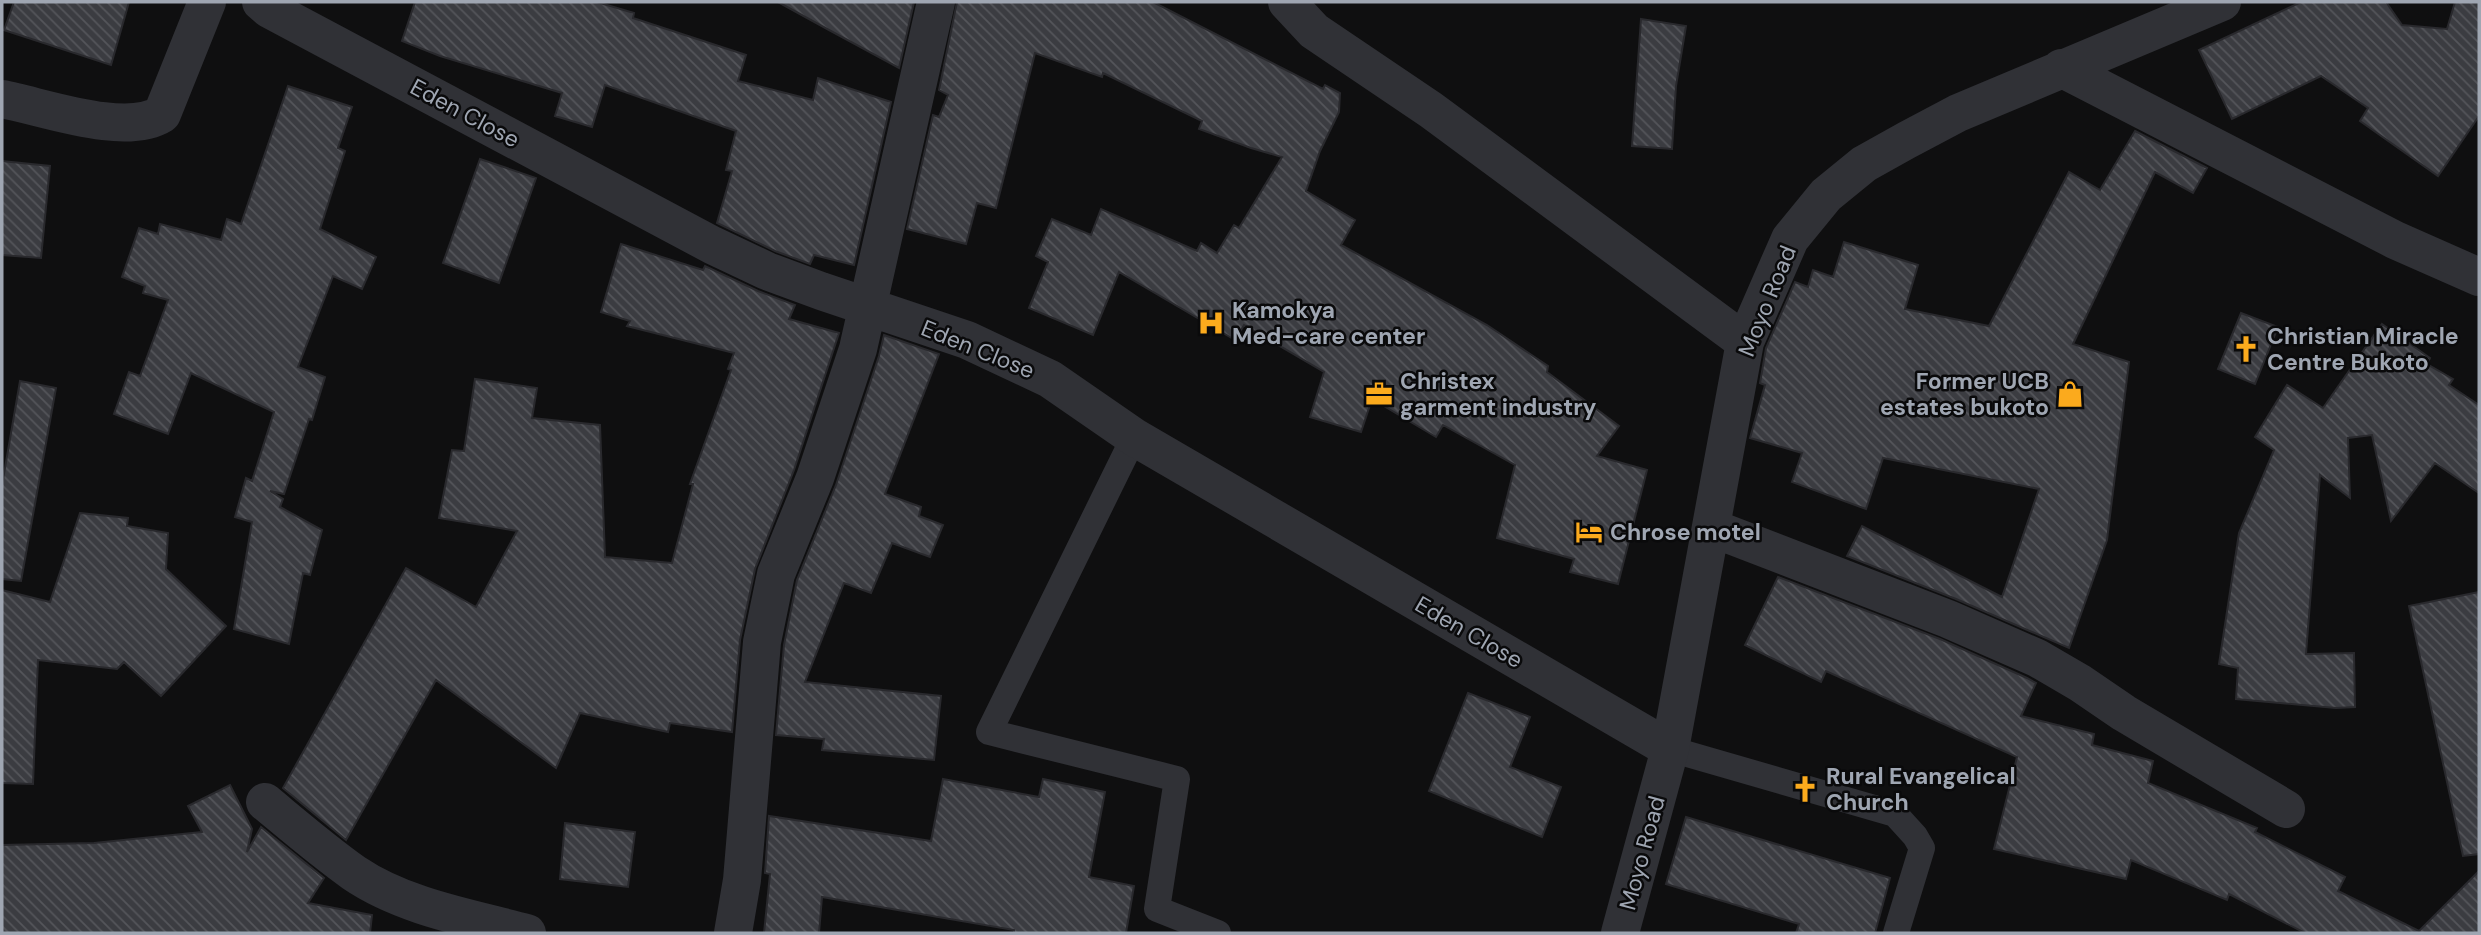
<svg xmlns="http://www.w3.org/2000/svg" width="2481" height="935" font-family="'DM Sans',sans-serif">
<defs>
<pattern id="building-back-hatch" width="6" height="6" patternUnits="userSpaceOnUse" patternTransform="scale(1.75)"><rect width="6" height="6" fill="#3b3c41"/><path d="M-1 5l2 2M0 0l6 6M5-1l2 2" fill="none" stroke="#54555a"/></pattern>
</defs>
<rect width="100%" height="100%" fill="#0f0f10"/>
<!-- building -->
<path fill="url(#building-back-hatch)" stroke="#29292d" stroke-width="2" d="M14,2H129L111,65L4,30Z
M415,2H597L634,13L633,18L746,55L738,81L813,100L818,78L891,102L854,265L814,255L810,264L775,251L717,223L732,171L726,170L736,131L605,85L592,127L555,116L562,93L440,56L402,41Z
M778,2H914L899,68L829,30Z
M957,2H1153L1323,89L1325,85L1340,93L1339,112L1320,151L1306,191L1355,220L1341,245L1487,325L1548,366L1547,372L1619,426L1597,456L1647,470L1618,584L1570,572L1574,559L1497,538L1515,465L1443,425L1436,437L1372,399L1361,432L1310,417L1324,372L1244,325L1235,340L1119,272L1093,335L1029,308L1048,262L1036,256L1052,219L1091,235L1101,209L1197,251L1201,243L1217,253L1234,225L1239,228L1282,157L1251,148L1199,129L1202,121L1103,73L1102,77L1035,53L996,208L977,203L966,244L907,229L933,115L939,117L948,95L939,90Z
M2301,2H2386L2402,25L2447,29L2455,2H2479V116L2438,176L2360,121L2368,108L2321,76L2232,119L2199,50Z
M1641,19L1686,26L1676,86L1672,149L1632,146Z
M288,86L352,107L338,148L345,151L320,229L376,257L362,289L333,276L298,367L325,377L312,420L309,419L284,494L270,491L283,499L280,507L322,530L310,575L303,573L289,644L234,629L252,522L235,517L246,478L252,481L274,412L191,373L168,434L114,414L129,372L140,376L168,300L143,293L145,286L122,277L139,228L158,234L160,224L221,240L227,219L241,224Z
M2135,131L2207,168L2193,193L2155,172L2073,344L2129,362L2107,540L2069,648L1956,599L1847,556L1862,526L2002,597L2039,489L1883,458L1866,509L1792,482L1802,453L1750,438L1765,385L1760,383L1766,348L1795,282L1808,287L1813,270L1833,277L1844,242L1918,265L1905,309L1989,326L2069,172L2100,190Z
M480,159L536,178L499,283L443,263Z
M2,161L50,166L41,258L2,255Z
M621,244L703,270L705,266L758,291L795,305L789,319L839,333L794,470L755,569L740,640L732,732L670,723L668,732L580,713L556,768L436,680L346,840L283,788L406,568L476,607L517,531L439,518L452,450L464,451L475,379L537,388L532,418L600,425L605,557L672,563L693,484H690L731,370L728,369L734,353L627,326L630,321L601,312Z
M2241,313L2278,327L2255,384L2218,369Z
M2382,324L2430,358L2427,364L2453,379L2449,385L2479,405V493L2435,463L2391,521L2372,435L2348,438L2350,498L2320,475L2306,654L2354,653L2355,707L2336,708L2236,699L2238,668L2219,664L2239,533L2274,450L2255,437L2287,385L2323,408Z
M884,335L939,354L885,494L921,507L919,516L943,525L930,557L892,543L871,593L844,583L805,682L941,696L934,760L822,750L824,739L776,735L784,645L797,580L836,485L879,356Z
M20,381L56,388L21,581L2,579V485Z
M80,513L128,518L127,526L168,533L166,569L226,626L161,696L124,662L117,669L38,660L33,784L2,783V590L50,602Z
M1778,577L1940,639L2027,678L2036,683L2021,716L2094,734L2092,745L2153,761L2148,783L2257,828L2255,832L2345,877L2338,891L2419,931L2479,871V933H2305L2229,894L2227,900L2131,860L2126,879L1994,849L2017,757L1826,671L1821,682L1745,645Z
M2479,592V854L2463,856L2409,606Z
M1468,693L1530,717L1510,767L1561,787L1542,837L1429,791Z
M943,779L1039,797L1043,779L1105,792L1089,877L1134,886L1126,933H1014V930L822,897L819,933H764L770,874L765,873L769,816L931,841Z
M230,785L252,829L247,852L261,827L324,878L308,903L372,915L370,933H2V845L94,843L202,832L188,806Z
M1686,817L1890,878L1875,933H1796L1799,924L1666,884Z
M565,823L635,832L628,887L560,879Z"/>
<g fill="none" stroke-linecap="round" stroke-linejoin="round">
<!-- service -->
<path stroke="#303136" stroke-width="26" d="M1134,437L989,732L1177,779L1157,909L1218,933
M1670,749L1895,814L1915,836L1922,848L1896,933"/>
<!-- minor -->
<path stroke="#303136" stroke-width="38" d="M261,2L269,9L712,245L767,271L821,291L967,340L1050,379L1134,437L1670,749
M1287,2L1314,31L1431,110L1745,342
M2061,68L2395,240L2479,277
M2,99C44,107 125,137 162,114L207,2
M1712,528L1948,619L2037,658L2080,683L2124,713L2286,809
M265,802C294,826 323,851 354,873C404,907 470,918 527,933
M733,933L742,880L762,642L776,574L815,478L858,349L936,2
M1620,933L1670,749L1745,342L1790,239L1826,195L1864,164L1907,140L1958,113L2222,2"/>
</g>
<!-- icons -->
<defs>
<symbol id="hospital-bare" viewBox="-9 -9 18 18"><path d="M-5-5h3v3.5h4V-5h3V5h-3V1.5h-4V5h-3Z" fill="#fbaa1d" stroke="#0a0a0b" stroke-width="2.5" paint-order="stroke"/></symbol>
<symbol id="church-bare" viewBox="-9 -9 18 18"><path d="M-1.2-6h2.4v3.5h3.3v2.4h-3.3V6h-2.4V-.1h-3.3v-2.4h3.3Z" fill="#fbaa1d" stroke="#0a0a0b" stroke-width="2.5" paint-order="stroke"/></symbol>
<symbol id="office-bare" viewBox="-9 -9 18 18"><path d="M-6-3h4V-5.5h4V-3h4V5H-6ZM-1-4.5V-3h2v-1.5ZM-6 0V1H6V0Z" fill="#fbaa1d" stroke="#0a0a0b" stroke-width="2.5" paint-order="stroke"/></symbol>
<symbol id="shop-bare" viewBox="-9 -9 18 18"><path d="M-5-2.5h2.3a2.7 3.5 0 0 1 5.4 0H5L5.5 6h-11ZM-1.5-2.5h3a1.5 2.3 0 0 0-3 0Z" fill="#fbaa1d" stroke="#0a0a0b" stroke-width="2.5" paint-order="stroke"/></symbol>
<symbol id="hotel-bare" viewBox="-9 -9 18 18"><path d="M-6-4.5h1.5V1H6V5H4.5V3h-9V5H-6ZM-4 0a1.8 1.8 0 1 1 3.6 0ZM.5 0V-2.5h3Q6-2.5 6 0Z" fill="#fbaa1d" stroke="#0a0a0b" stroke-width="2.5" paint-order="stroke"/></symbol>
</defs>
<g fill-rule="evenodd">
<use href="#hospital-bare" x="1192" y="304" width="38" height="38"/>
<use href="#church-bare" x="2227" y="330" width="38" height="38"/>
<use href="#office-bare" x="1360" y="375" width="38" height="38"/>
<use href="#shop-bare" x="2051" y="375" width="38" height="38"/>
<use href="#hotel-bare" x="1570" y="513" width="38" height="38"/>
<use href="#church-bare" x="1786" y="770" width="38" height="38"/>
</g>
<g text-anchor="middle" stroke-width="5" stroke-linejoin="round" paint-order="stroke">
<!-- street labels -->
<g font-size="23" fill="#9fa6b2" stroke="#0a0a0b">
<text transform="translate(465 113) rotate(28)" y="8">Eden Close</text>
<text transform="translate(1767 301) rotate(-68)" y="8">Moyo Road</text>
<text transform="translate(978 349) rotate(22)" y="8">Eden Close</text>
<text transform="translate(1469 632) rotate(30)" y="8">Eden Close</text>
<text transform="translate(1642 853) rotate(-75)" y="8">Moyo Road</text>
</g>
<!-- poi labels -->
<g font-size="23" font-weight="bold" fill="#9fa6b2" stroke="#0a0a0b" text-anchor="start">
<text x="1232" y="318">Kamokya<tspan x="1232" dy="26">Med-care center</tspan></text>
<text x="2267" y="344">Christian Miracle<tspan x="2267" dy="26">Centre Bukoto</tspan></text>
<text x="1400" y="389">Christex<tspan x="1400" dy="26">garment industry</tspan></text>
<text x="2049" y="389" text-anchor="end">Former UCB<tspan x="2049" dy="26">estates bukoto</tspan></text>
<text x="1610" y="540">Chrose motel</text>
<text x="1826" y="784">Rural Evangelical<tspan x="1826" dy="26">Church</tspan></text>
</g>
</g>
<!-- border -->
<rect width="2481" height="935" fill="none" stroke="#9fa6b2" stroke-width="7"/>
</svg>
